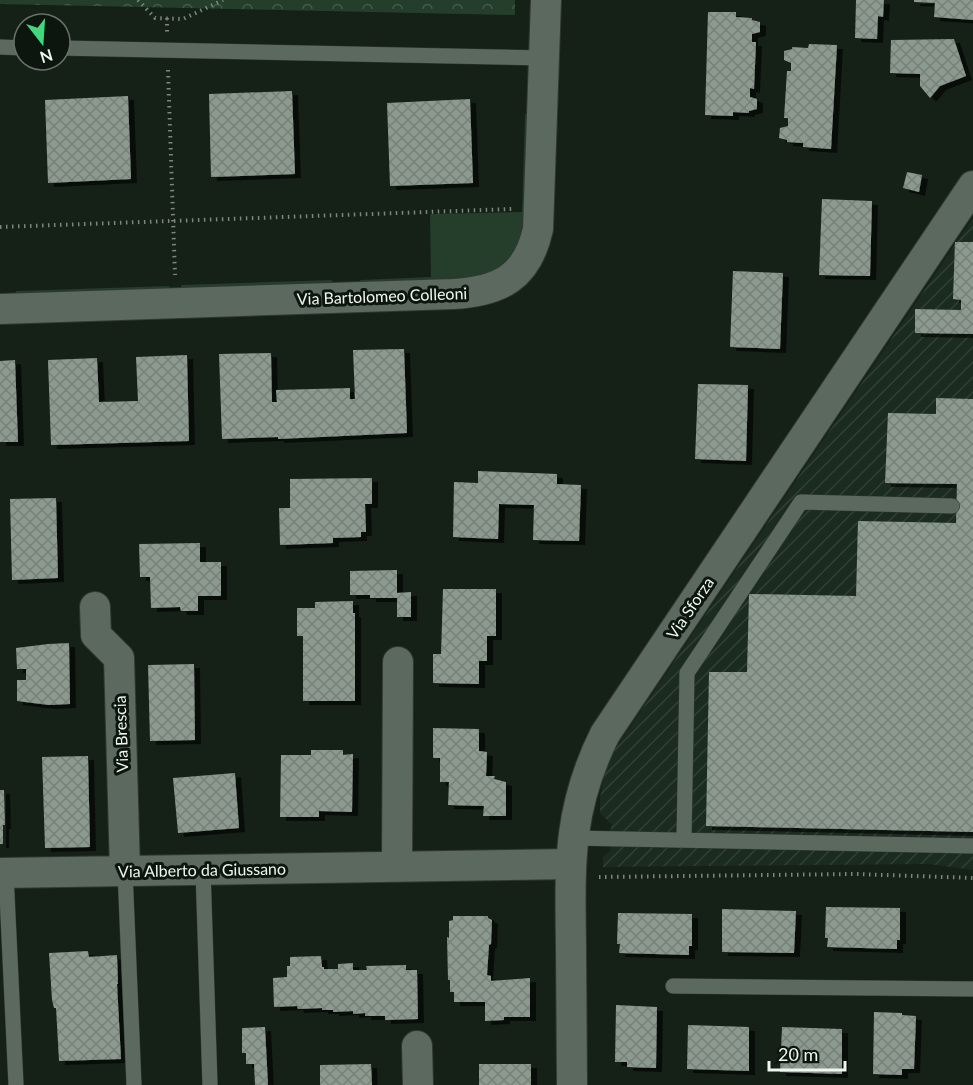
<svg xmlns="http://www.w3.org/2000/svg" width="973" height="1085" font-family="Lato,sans-serif">
<defs>
<pattern id="industrial-furrows" width="10" height="10" patternUnits="userSpaceOnUse" patternTransform="scale(1.5)"><rect width="10" height="10" fill="#1b2b1f"/><path d="M-1 1l2-2M0 10L10 0M9 11l2-2" fill="none" stroke="#314035"/></pattern>
<pattern id="park-crowns" width="20" height="18" patternUnits="userSpaceOnUse" patternTransform="scale(1.5)"><rect width="20" height="18" fill="#243e2b"/><path d="M2 6a3 3 0 1 1 6 0M12 15a3 3 0 1 1 6 0" fill="none" stroke="#445a4a"/></pattern>
<pattern id="building-cross-hatch" width="8" height="8" patternUnits="userSpaceOnUse" patternTransform="scale(1.5)"><rect width="8" height="8" fill="#8b998e"/><path d="M0 0l8 8M0 8l8-8" fill="none" stroke="#778179"/></pattern>
<filter id="shadow"><feDropShadow dx="6" dy="4" stdDeviation="0" flood-color="#0009"/></filter>
</defs>
<rect width="100%" height="100%" fill="#152017"/>
<!-- industrial -->
<path fill="url(#industrial-furrows)" d="M973,218V870L929,864L603,867V856L610,851L611,824L600,813V798L604,774L611,755L954,246L955,242L957,241Z"/>
<!-- grass -->
<path fill="#243e2b" d="M525,114H531L528,210L520,242L503,268L473,281L361,285L360,280L431,277L430,214L522,212Z
M332,280L333,286L181,291V285Z
M169,286L170,291L16,295V291Z"/>
<!-- park -->
<path fill="url(#park-crowns)" d="M0,0H515V15L0,4Z"/>
<!-- building -->
<path fill="url(#building-cross-hatch)" filter="url(#shadow)" d="M856,0H884L883,17L878,16L877,39L855,38Z
M914,0H973V20L934,17L935,3L914,2Z
M708,12H736V17L752,18V20L760,22V32L752,34V42H756L754,89L750,88V97L757,99V109L749,111V113L733,112V116L705,115Z
M954,39L966,76L940,86L930,98L920,86V74L890,73L891,40Z
M809,44L837,45L831,149L803,147V143L787,142V140L779,138L780,128L788,126V118H784L787,71H791V63L784,60V51L792,49V47L808,48Z
M292,91L295,174L211,177L209,94Z
M128,96L131,179L48,183L45,100Z
M470,99L473,183L390,186L387,103Z
M907,172L922,175L919,192L903,188Z
M822,199L872,201L870,276L819,275Z
M955,242H973V334L915,333V309L961,310V300L953,299Z
M733,271L783,273L780,349L730,347Z
M404,349L407,433L278,439V437L222,439L219,354L271,353L272,402H277L276,390L350,388V399H355L353,350Z
M187,355L189,441L51,445L48,360L97,358L99,402L138,401L136,357Z
M15,360L18,442H0V361Z
M698,384L748,385L746,461L695,459Z
M936,398L973,399V832L706,826L709,672H747L749,594L856,596L858,521L956,523L957,484L885,483L888,413L936,414Z
M478,471L557,474V484L581,485L579,541L533,540L534,505L499,504L498,539L453,537L454,482L478,483Z
M372,478V504H365L366,532H361V537L333,538V543L280,545L279,508H290V479Z
M56,498L58,578L12,580L10,499Z
M200,543V562H221V596H198V611H181L180,607L151,608L150,577H140L139,544Z
M397,570V593L411,592V617H397V598H370V595H350V571Z
M443,589H496V636H487V661H479V684L433,683V654H441Z
M353,601V613H355V701H303V636H297V608H315V602Z
M69,643L70,704L49,705L17,701V680H26V669H17L16,648L48,644Z
M194,664L195,740L150,741L148,665Z
M433,728L479,729V751L487,752L486,776H495L494,779L506,782V816H483L484,806L448,805L449,782H440V758H433Z
M311,750H343V755L353,754L352,812L319,811V817H280L281,755H311Z
M88,756L90,847L45,848L42,757Z
M235,773L239,828L178,833L173,778Z
M0,790H4L5,825H3V844H0Z
M826,907L900,908V940H897V949L827,947L828,938H825Z
M722,909L796,911L794,953L722,952Z
M618,913L692,914V946H689V955L619,953L620,944H617Z
M453,916H488V918L492,920L491,944L489,945L487,975L491,976V981L530,978V1017H504V1020L485,1021V1002H454V992H450V980H448L447,937L449,938V921L453,920Z
M88,951L89,957L117,955L118,984H117L121,1059L59,1061L56,1008H54L52,1000L49,953Z
M321,956L322,967H324V969H338V964L353,963V970H367L366,966L406,965V970H417L418,1019L385,1020V1016H365V1013L353,1014V1011L333,1012V1010H322V1008L298,1009L297,1006L274,1007L273,978L287,977V966H290V957Z
M616,1005L657,1007L656,1068L627,1067V1062H615Z
M874,1012L902,1013V1015L916,1016L914,1069H902V1075L873,1074Z
M688,1025L749,1027V1071L687,1069Z
M265,1027L268,1085H255L254,1064H246V1053H242V1028Z
M782,1027L842,1029V1074L780,1072Z
M371,1064L372,1085H320V1065Z
M479,1064H531V1085H479Z"/>
<g fill="none" stroke-linecap="round" stroke-linejoin="round">
<defs>
<path id="service" d="M0,47L24,48
M60,48L544,58
M572,838L973,846
M684,839L687,673L801,502L952,506
M203,870L210,1085
M125,871L134,1085
M6,873L16,1085
M673,986L973,989"/>
<path id="minor" d="M0,309L453,294C500,291 527,278 538,229L546,0
M95,607L96,635L119,658L125,871
M397,866L398,662
M0,873L570,864
M417,1046L418,1085
M572,1085C572,1039 571,994 571,948C570,866 567,810 605,734L973,186"/>
</defs>
<!-- service casing -->
<use href="#service" stroke="#313833" stroke-width="16"/>
<!-- minor casing -->
<use href="#minor" stroke="#313833" stroke-width="32"/>
<!-- path -->
<path stroke="#7c857e" stroke-width="4" stroke-dasharray="1.5 4.5" stroke-linecap="butt" d="M138,0L155,18L183,19L223,0
M167,18V32
M168,70L175,275
M0,227L512,209
M599,877L855,874L973,878"/>
<!-- service -->
<use href="#service" stroke="#5c695f" stroke-width="15"/>
<!-- minor -->
<use href="#minor" stroke="#5c695f" stroke-width="30"/>
</g>
<g text-anchor="middle" stroke-width="6" stroke-linejoin="round" paint-order="stroke">
<!-- street labels -->
<g font-size="16" fill="#eff6f0" stroke="#0c160f">
<text transform="translate(382 296) rotate(-2)" y="6">Via Bartolomeo Colleoni</text>
<text transform="translate(690 608) rotate(-56)" y="6">Via Sforza</text>
<text transform="translate(121 734) rotate(-92)" y="6">Via Brescia</text>
<text transform="translate(202 870) rotate(-1)" y="6">Via Alberto da Giussano</text>
</g>
</g>
<!-- north arrow -->
<g transform="translate(42 42) rotate(163)"><circle r="28" fill="#0c160f" stroke="#677069" stroke-width="1.5"/>
<path d="M0-4.5L10 22L0 15L-10 22Z" fill="#43d77b"/>
<text y="-9" font-size="16" font-weight="bold" text-anchor="middle" fill="#eff6f0">N</text>
</g>
<!-- scale -->
<path d="M769 1061v9h76v-9" fill="none" stroke="#eff6f0" stroke-width="3"/>
<text x="778" y="1061" font-size="18" fill="#eff6f0" stroke="#0c160f" stroke-width="4.5" paint-order="stroke">20 m</text>
</svg>
